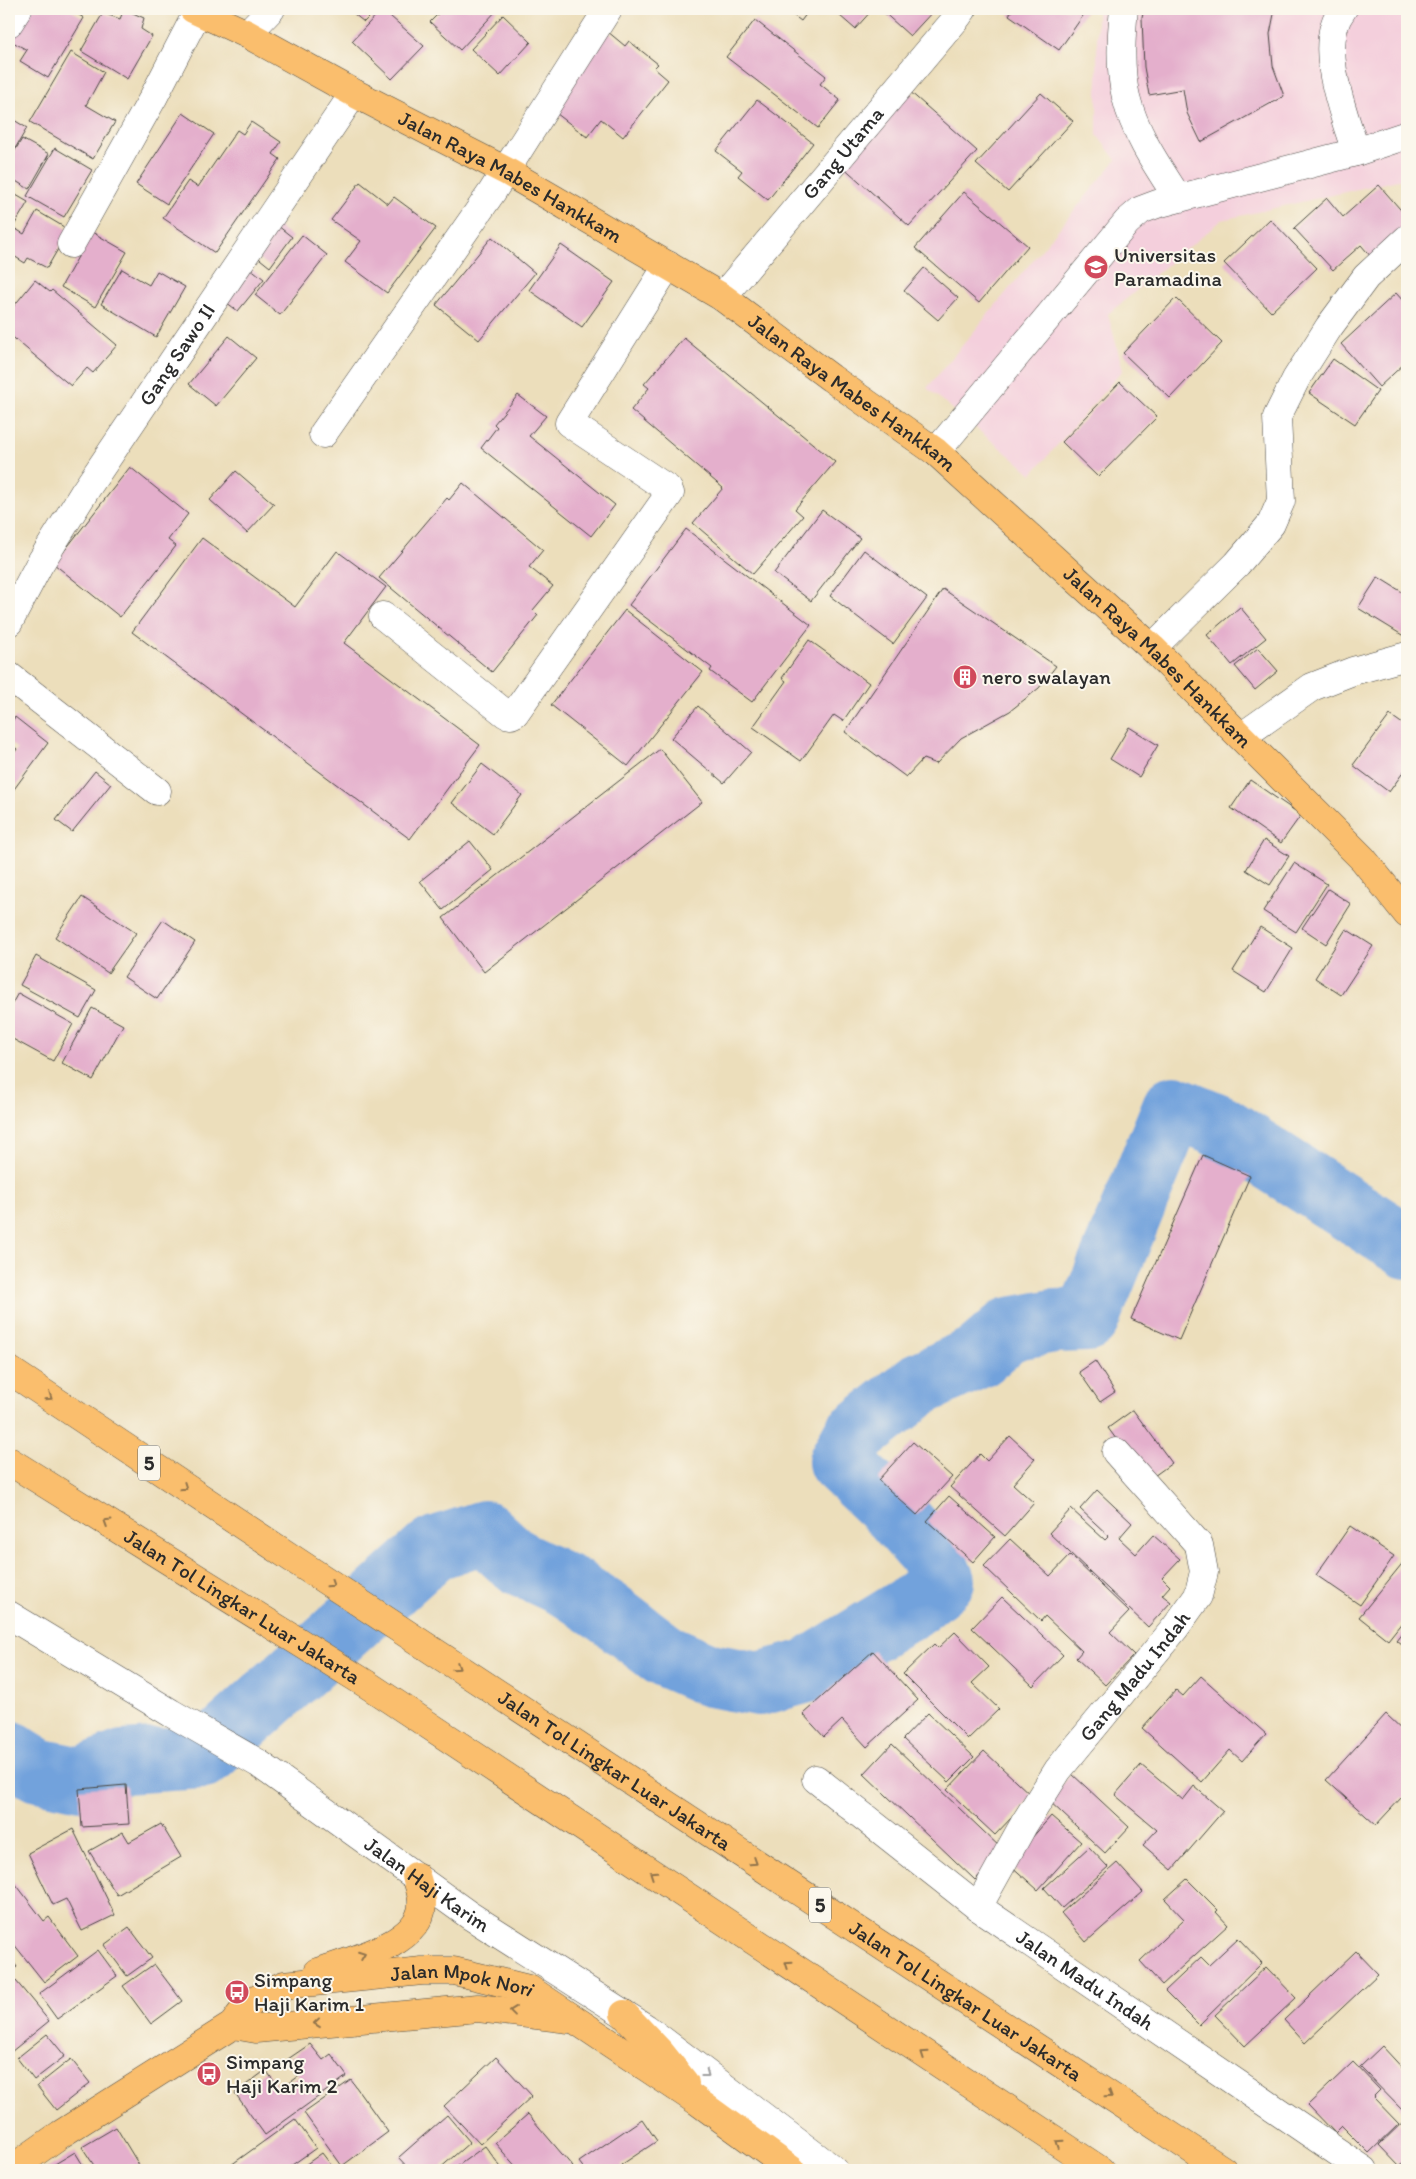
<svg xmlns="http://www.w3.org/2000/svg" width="1416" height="2179" font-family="Itim,sans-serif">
<rect width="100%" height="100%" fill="#fbf7ec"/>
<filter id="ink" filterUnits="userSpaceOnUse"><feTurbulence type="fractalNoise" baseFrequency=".02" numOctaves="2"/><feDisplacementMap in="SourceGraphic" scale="10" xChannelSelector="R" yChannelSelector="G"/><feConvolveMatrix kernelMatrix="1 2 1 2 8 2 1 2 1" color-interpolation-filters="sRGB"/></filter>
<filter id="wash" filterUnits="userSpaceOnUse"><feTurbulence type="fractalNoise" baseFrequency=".0096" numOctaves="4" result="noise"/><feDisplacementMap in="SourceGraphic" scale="20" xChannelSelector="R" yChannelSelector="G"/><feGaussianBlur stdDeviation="1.12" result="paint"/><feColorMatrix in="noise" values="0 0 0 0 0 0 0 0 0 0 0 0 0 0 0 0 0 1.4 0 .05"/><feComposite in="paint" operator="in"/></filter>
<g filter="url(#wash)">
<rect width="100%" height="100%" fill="#ecdebb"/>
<!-- built -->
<path fill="#f4cfdc" d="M1097,9H1407V178L1222,220L1108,314L1123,370L1032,474L927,388L1116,160L1097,135Z"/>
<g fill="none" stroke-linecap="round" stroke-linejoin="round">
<!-- river -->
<path stroke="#72a2dc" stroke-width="64" d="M9,1752L38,1770L81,1779L123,1762L203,1757L433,1549L484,1532L518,1563L571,1588L609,1613L664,1655L710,1675L759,1684L807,1671L914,1605L943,1581L932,1556L895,1514L840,1462L854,1436L918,1385L979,1356L1010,1329L1054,1321L1087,1320L1174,1107L1218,1125L1407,1247"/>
</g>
<g id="blocks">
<!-- building -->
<path fill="#e4afcc" d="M31,9H69L84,18L48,78L20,61L27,50L11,41Z
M124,9L144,18L141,29L152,36L127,79L81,51L103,13L120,19Z
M348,9H377L364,22Z
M382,9L424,46L392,79L352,41Z
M443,9H498L460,50L430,22Z
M785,9H810L801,21Z
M832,9H873L855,29Z
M880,9H935L910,36Z
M1013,9H1085L1087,10L1059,50L1009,15Z
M1144,9H1275L1270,34L1273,66L1284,96L1201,142L1187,113L1183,89L1149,95L1144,67L1142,18Z
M503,15L531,42L500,76L471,49Z
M755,20L826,76L820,84L840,100L818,128L726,57Z
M607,31L625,46L629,41L658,64L654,68L668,80L623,137L601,119L587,137L552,110Z
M71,52L104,72L86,105L115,122L93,159L30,122Z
M908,90L977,151L909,226L840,164Z
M1041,93L1073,121L1008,192L976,164Z
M757,100L813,143L768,200L738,176L742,171L716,151Z
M183,113L214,134L167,204L136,184Z
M9,117L27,128L9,159Z
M251,122L281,142L273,154L280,159L215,253L163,218L188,181L198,187L237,130L243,134Z
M22,139L49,154L29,189L9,177V160Z
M55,148L92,170L64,217L27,196Z
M360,182L388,204L394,197L436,228L387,293L345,262L361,241L331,220Z
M1379,185L1407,217V227L1372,258L1361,245L1333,270L1294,228L1327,198L1343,217Z
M9,191L28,202L9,234Z
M964,192L1028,246L979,303L915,248Z
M37,211L69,230L47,268L28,258L25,263L9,253V239L14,228L24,234Z
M1270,219L1317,268L1271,312L1224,263Z
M273,222L292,237L270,267L250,251Z
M92,232L127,252L95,307L61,287Z
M302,235L327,255L280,315L255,295Z
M492,237L535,273L479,340L436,305Z
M561,245L614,282L582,327L529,290Z
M245,264L264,279L238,311L219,297Z
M924,268L958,298L938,320L904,291Z
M122,269L149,285L157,271L185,287L156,337L101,304Z
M35,280L50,292L52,290L117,345L93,373L87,368L71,386L9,334V312Z
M1396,293L1404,302L1407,299V361L1379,387L1341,344Z
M1176,298L1222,343L1170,398L1123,353Z
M229,336L256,358L216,406L189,384Z
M684,338L835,462L795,509L803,516L753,574L693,523L723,488L631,410L649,388L644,384Z
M1333,359L1378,391L1355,424L1309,393Z
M1120,382L1157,417L1098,477L1062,442Z
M518,395L546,416L529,436L615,505L591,536L481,448L497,427L494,424Z
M130,467L188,514L168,540L176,546L120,617L54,564Z
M236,471L274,504L247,533L210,500Z
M463,483L543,550L529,567L553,586L533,610L538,615L492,672L379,578L447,498L449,500Z
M822,510L860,538L811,601L774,573Z
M686,529L811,625L752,702L710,671L712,668L629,605Z
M202,538L295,607L337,551L386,587L344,643L480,745L410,839L132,632Z
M864,550L927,598L893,644L830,596Z
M1378,577L1407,595V638L1358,608Z
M943,589L1056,666L1039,688L1010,711L961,738L936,764L923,759L906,777L845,732Z
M1240,607L1266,638L1232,665L1207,635Z
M625,610L703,672L628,766L551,705Z
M809,640L869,683L843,721L834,715L801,761L753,727L786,681L782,678Z
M1258,648L1278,671L1255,690L1235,666Z
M698,706L751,752L724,783L671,738Z
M1390,715L1407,727V767L1389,792L1353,765Z
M15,717L48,743L9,796V760L17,749L9,742V726Z
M1129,727L1158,745L1139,777L1110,759Z
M660,749L702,802L484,972L443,918Z
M482,764L522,795L493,834L452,803Z
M95,771L111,784L72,832L56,820Z
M1250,780L1301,815L1281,843L1231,808Z
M1264,840L1289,856L1270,885L1246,870Z
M470,841L493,870L443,910L420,881Z
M1294,863L1327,884L1296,932L1263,911Z
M1328,889L1351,904L1326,944L1302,928Z
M82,897L136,933L108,973L55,937Z
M163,920L195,942L157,999L124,977Z
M1260,927L1293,948L1266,992L1233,971Z
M1346,929L1373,946L1341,995L1315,978Z
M36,956L96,990L80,1018L20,985Z
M18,993L73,1024L53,1061L9,1037V1009Z
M92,1008L123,1025L93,1080L62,1063Z
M1203,1155L1250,1176L1179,1340L1131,1319Z
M1095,1361L1115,1392L1100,1402L1079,1372Z
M1133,1410L1172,1463L1147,1481L1108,1428Z
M1010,1436L1035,1459L1013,1484L1034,1503L1005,1536L950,1487L980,1454L987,1461Z
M913,1442L952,1477L917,1515L878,1480Z
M1097,1490L1132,1523L1119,1538L1136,1554L1153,1535L1180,1559L1162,1578L1170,1586L1162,1595L1171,1602L1148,1627L1049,1533L1071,1509L1105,1540L1109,1536L1080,1509Z
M949,1496L995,1537L973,1562L927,1521Z
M1350,1526L1394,1556L1360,1605L1316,1575Z
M1010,1539L1050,1576L1070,1555L1129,1612L1110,1632L1134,1655L1105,1685L1076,1658L1082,1651L1045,1616L1041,1621L984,1566Z
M1405,1560L1407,1562V1616L1388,1640L1359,1617Z
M1002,1597L1063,1655L1033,1686L972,1628Z
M1407,1626V1649L1396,1640Z
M955,1632L989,1667L972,1683L999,1709L968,1739L903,1674L934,1644L938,1648Z
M873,1651L918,1700L867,1747L842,1720L824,1737L803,1714Z
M1201,1676L1266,1734L1242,1761L1230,1750L1202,1782L1142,1728L1176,1690L1183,1696Z
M928,1713L974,1757L949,1782L903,1739Z
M1386,1714L1407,1734V1802L1402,1797L1376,1825L1326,1780Z
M892,1744L1003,1850L975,1880L864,1774Z
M984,1751L1032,1796L995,1835L947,1790Z
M1141,1765L1183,1800L1194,1786L1223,1811L1172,1870L1143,1845L1157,1830L1115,1795Z
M1072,1774L1129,1827L1105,1853L1048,1800Z
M126,1785L129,1824L82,1827L79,1789Z
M1051,1816L1081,1842L1038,1890L1009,1864Z
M161,1824L181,1857L117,1895L89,1851L123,1832L129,1842Z
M73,1829L115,1915L82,1931L66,1899L53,1905L28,1853Z
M1089,1847L1108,1867L1062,1908L1044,1888Z
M1117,1863L1143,1892L1086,1942L1061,1913Z
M1187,1879L1218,1910L1216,1912L1228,1925L1162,1985L1140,1961L1184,1919L1165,1899Z
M15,1883L44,1921L49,1917L78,1956L44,1982L9,1938V1887Z
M129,1927L152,1958L127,1976L104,1945Z
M1238,1938L1262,1963L1199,2025L1165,1991L1201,1957L1209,1965Z
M98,1950L117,1976L57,2019L39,1994Z
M1356,1951L1378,1974L1305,2043L1284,2020Z
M9,1956L17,1967L9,1972Z
M154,1964L182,2001L151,2024L123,1986Z
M1266,1967L1296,1998L1245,2046L1215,2015Z
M16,1981L49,2021L11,2052L9,2049V1987Z
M47,2034L65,2056L34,2080L17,2058Z
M310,2044L323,2060L331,2054L347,2076L265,2135L235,2093L266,2070L280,2090L299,2076L288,2059Z
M1382,2046L1407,2073V2111L1405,2113L1360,2067Z
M496,2057L532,2096L480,2144L444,2106Z
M71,2059L90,2083L56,2110L37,2086Z
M1353,2062L1380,2090L1373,2097L1399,2124L1369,2153L1342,2126L1335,2133L1308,2105Z
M351,2080L388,2132L342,2166L304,2113Z
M528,2114L573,2167L569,2170H519L495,2143Z
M447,2115L470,2142L438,2170H411L399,2157Z
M1407,2118V2159L1400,2167L1379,2145Z
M295,2119L316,2148L285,2170H234L231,2165Z
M642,2119L657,2141L621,2165L625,2170H585L579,2162Z
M116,2127L142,2170H97L82,2147Z
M485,2146L503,2170H452Z
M75,2152L86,2170H45Z
M322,2153L335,2170H298Z"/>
</g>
</g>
<g filter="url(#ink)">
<use href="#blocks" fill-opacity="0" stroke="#484641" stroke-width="1"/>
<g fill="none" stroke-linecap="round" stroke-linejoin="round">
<defs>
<g id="minor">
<path d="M1124,9C1121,37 1119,69 1126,97C1135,134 1158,167 1178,198"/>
<path d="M1343,9C1315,44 1344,114 1356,152"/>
<path d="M9,23L18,9"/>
<path d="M247,34L271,9"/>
<path d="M71,244L153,98L198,11"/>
<path id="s1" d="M722,297L955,20L963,9"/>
<path d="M323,434L492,192L608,9"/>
<path d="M936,452L1127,222L1141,210L1157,204L1356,152L1407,135"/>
<path d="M383,616L506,714L511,715L515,713L670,493L668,489L569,423L668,265"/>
<path id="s2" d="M9,622L39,565L85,491L354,93"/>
<path d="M1152,648L1237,564L1271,524L1281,501L1277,417L1296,379L1329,327L1366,277L1407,239"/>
<path d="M9,676L157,791"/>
<path d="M1241,737L1312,687L1353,671L1407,656"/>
<path id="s3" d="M9,1615L171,1713L258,1763L469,1915L646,2028L834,2170"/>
<path id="s4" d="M816,1779L978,1907L1364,2170"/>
<path id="s5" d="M978,1907L1024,1824L1058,1770L1175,1628L1198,1596L1204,1572L1199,1545L1116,1452"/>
</g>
<g id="major">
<path id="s6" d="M193,9L247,34L354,93L506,171L722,297L831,378L936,452L1152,648L1363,859L1407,914"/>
<path d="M318,1972C348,1961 419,1945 422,1906C423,1896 419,1886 416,1876"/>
<path d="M624,2014L661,2053L685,2083"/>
<path d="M233,2025L256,2029L478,2008L569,2019"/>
<path id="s7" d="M10,2170L61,2134L233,2025C249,2000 257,1997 284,1985L422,1971H454L529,1989L697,2101L792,2170"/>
</g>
<g id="highway">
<path id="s8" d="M9,1370L290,1557L1223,2170"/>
<path id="s9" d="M9,1461L368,1685L1100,2170"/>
</g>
</defs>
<!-- minor casing -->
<use href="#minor" stroke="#484641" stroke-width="29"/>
<!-- major casing -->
<use href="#major" stroke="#484641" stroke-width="29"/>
<!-- highway casing -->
<use href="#highway" stroke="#484641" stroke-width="29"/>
<!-- minor -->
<use href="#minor" stroke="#fff" stroke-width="28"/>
<!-- major -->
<use href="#major" stroke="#fabe6d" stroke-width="28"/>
<!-- highway -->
<use href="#highway" stroke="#fabe6d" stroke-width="28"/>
</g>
<!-- one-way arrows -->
<defs><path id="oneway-chevron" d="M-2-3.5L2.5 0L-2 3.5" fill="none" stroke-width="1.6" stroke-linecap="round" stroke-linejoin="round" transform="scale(1.25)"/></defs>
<g stroke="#92744c">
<use href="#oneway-chevron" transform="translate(49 1397) rotate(34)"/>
<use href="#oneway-chevron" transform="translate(184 1487) rotate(34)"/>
<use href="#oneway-chevron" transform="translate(107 1522) rotate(-148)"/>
<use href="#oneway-chevron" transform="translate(331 1584) rotate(33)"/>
<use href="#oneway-chevron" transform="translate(457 1667) rotate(33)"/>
<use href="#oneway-chevron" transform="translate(754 1862) rotate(33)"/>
<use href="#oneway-chevron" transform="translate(653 1874) rotate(-146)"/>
<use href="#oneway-chevron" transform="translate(362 1955) rotate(-21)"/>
<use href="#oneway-chevron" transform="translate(788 1964) rotate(-146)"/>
<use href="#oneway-chevron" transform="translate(513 2011) rotate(-173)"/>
<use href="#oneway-chevron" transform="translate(317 2023) rotate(174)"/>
<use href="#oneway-chevron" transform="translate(924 2054) rotate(-146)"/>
<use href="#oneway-chevron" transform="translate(1109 2095) rotate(33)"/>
<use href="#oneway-chevron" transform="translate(1059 2143) rotate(-146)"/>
</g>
<use stroke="#a0a0a0" href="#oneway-chevron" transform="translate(706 2074) rotate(37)"/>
</g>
<!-- icons -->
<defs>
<symbol id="university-disc" viewBox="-11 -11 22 22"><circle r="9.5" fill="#d1495b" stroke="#fbf7ec"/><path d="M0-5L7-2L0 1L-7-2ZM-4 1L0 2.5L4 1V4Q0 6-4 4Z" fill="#fff"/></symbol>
<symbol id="building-disc" viewBox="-11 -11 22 22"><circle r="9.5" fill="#d1495b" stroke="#fbf7ec"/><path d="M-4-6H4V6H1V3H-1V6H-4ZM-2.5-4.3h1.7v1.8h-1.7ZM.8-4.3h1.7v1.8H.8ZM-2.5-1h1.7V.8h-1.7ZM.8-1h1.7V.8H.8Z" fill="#fff"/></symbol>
<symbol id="bus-disc" viewBox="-11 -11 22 22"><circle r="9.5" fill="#d1495b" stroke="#fbf7ec"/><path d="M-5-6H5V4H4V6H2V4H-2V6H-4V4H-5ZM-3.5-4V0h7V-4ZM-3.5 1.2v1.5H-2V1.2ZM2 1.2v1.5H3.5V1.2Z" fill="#fff"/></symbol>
</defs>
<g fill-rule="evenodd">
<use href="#university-disc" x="1082" y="253" width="28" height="28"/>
<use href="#building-disc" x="951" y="663" width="28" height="28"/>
<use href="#bus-disc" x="223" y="1978" width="28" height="28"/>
<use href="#bus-disc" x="195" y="2060" width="28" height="28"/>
</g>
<g text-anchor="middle" stroke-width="4" stroke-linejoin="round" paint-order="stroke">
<!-- shield labels -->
<g fill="#fbf7ec" stroke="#696865" stroke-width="1">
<rect x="138" y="1445.5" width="22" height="35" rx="4"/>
<rect x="809" y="1887.5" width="22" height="35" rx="4"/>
</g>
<g font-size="20" font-weight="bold" fill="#2b2b2b">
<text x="149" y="1470">5</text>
<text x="820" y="1912">5</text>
</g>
<!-- street labels -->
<g font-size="21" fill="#2b2b2b" stroke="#fbf7ec">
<text dy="7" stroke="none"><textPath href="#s1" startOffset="188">Gang Utama</textPath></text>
<text dy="7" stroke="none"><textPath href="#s6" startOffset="359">Jalan Raya Mabes Hankkam</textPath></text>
<text dy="7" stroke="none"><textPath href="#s2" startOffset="316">Gang Sawo II</textPath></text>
<text dy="7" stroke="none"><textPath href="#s6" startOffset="764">Jalan Raya Mabes Hankkam</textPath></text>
<text dy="7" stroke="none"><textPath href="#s6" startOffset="1169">Jalan Raya Mabes Hankkam</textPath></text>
<text dy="7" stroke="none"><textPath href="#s9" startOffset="275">Jalan Tol Lingkar Luar Jakarta</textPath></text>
<text dy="7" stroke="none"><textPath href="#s5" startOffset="280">Gang Madu Indah</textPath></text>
<text dy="7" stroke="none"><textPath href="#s8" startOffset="726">Jalan Tol Lingkar Luar Jakarta</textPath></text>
<text dy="7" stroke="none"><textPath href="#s3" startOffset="498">Jalan Haji Karim</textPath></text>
<text dy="7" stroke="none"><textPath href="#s4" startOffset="336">Jalan Madu Indah</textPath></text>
<text dy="7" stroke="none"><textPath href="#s7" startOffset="512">Jalan Mpok Nori</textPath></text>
<text dy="7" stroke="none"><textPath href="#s8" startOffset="1146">Jalan Tol Lingkar Luar Jakarta</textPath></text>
</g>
<!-- poi labels -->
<g font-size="21" fill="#2b2b2b" stroke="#fbf7ec" text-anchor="start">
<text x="1114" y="262">Universitas<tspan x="1114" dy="24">Paramadina</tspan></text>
<text x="982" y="684">nero swalayan</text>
<text x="254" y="1987">Simpang<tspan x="254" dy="24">Haji Karim 1</tspan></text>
<text x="226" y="2069">Simpang<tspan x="226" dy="24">Haji Karim 2</tspan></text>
</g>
</g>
<!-- margin -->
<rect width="1416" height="2179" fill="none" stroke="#fbf7ec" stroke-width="30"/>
</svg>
